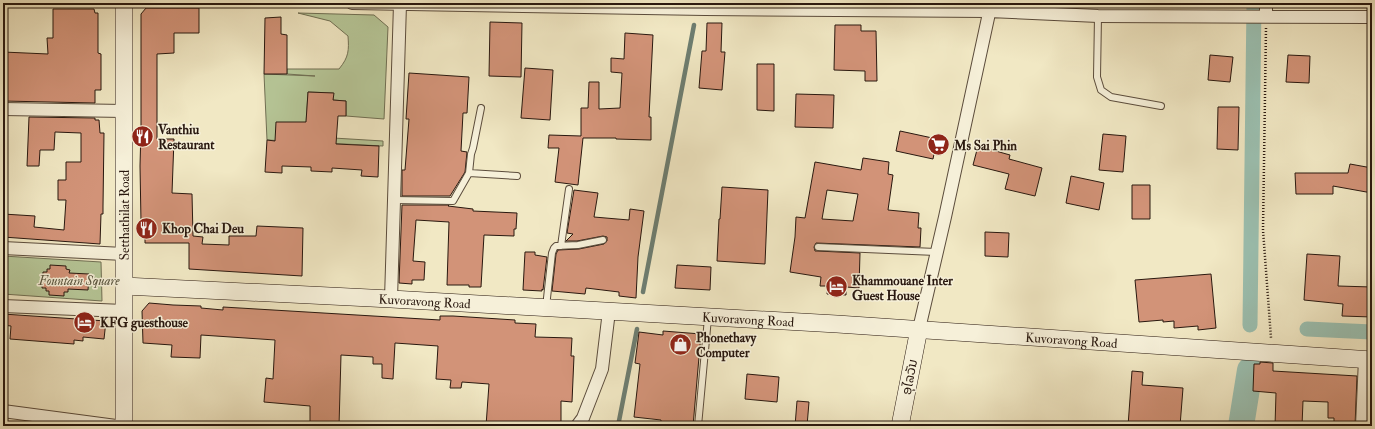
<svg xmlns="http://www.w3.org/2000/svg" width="1375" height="429" font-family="'IM FELL Double Pica','Noto Sans Lao',serif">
<rect width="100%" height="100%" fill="#f1e8c4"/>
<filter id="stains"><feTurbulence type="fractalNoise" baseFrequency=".005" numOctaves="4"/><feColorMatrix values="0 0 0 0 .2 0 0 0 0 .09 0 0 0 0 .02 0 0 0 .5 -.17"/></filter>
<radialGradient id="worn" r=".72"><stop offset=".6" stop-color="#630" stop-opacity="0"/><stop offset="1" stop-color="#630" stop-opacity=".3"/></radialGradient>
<!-- green -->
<path fill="#b6c697" stroke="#706f53" d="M298,13L374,15L388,27L384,119L346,116V101L333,100V93L308,92L306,124L317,137L383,141V146L267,140L264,74L315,76L287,74V69H339C349,57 349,50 348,36L330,21Z
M3,256L101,262L102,301L3,294Z"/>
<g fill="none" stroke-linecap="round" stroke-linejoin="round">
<!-- stream -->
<path stroke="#6d7d70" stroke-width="4.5" d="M643,292L694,25
M618,426L637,329"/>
<!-- canal -->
<path stroke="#9bc0b1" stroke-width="15" d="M1250,325L1254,3
M1307,329L1372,332"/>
<!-- river -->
<path stroke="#9bc0b1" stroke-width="26" d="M1241,426L1250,370"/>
</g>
<!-- building -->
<path fill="#d29378" stroke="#29180f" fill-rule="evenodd" d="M146,8H199V33H174V53L157,54V139H174L172,193L192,194L193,236L203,237L202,244L229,245V236H256L257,226L303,228L302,276L189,269V243H145V222H141L140,166L141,128V14Z
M53,9H94L95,13H98V53L101,54V90H95V103L3,101V52L48,54L47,38H53Z
M281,17V34L287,35V74H264L265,18Z
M490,22L522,23L521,77L489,76Z
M707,23H722L721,52H725L722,90L699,88L702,51H706Z
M835,25H861V31H876L877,81H865V71L834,70Z
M625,33L653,35L649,117H651V140L616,139V138H583L578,185L555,182L559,148H548L549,135L581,136V108H588L589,82H599V109L620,108L622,73L611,72V58L624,59Z
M1210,55L1233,57L1230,82L1208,80Z
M1288,55L1310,56L1309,83L1286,82Z
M757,64H774V111L757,110Z
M525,68L553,70L550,120L521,118Z
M409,73L469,77L467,113H463L461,151L467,152L465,172L450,196H402V170H405L409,119H406Z
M308,92L334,93L333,100L346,101V116H338L336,144L379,146L378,177L361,176L362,170L332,168V172L311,171V167L282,166V173L265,172L267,140L275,141L276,122H306Z
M796,94L834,95L833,128L795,127Z
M1218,107H1239L1238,150L1217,149Z
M29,117L95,118V120H99L100,133H104L103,206V214H101L100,244L3,237V214L35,216L34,227L64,230L66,200H58V180H66V162H81V133L55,132L54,150H40L39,166H27Z
M900,131L937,139L933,159L896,151Z
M1103,134L1126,136L1123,172L1099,170Z
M978,146L1010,155L1009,159L1042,168L1035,196L1005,189L1009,174L973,165Z
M863,158L889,162L888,174L893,175L888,210L919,213L918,228H921L920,247L816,243L814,247L815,251H817L860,253L859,288L846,287V295L827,294L828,286H820L821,277L790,272L795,237L796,217L805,218L815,162L861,170ZM827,190L858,194L853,221L822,219Z
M1350,164L1372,168V193L1333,186V194H1296L1295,173H1348Z
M1071,176L1104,183L1099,210L1066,203Z
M1132,185H1150V219H1132Z
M722,187L768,190L765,264L717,261L719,219H720Z
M574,190L598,193L594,217L629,220L630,209L644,211L638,257L636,298L619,296V292L586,288L585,294L552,291L556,254L558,250L579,249L604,244L607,241V237L603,236L577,241H566L573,234L567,233Z
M402,205H449L448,206L473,209V211L517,213L516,229H514V236L484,235L481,287H469V285H447L449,222L416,220L413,261L425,262L424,280H412V284L399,283Z
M985,232L1009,233L1008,257L985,256Z
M525,252H535V255L547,257L543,290L542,289V291L523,290Z
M1307,254L1340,256L1338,286L1372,287V317L1342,316L1343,304L1304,300Z
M50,265L66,266V269L70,270L69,273L89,274L88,290L68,289V292H64V296L49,295V291H46V288H42L43,272H47V269H50Z
M677,265L711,267L710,290L675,288Z
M1211,274L1216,328L1198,330V326L1174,328V321L1163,322V320L1139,322L1135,280Z
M149,303L173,305L201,306V308L223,310V307L440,320V316H453L515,320V323L536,324L535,337L572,338L571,356H574L572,402L561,401V426H486L489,384L462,382L461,388H450L451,380L436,379L438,346L395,343L393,379L382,378V364H373V357L341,355L339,426H310V406L264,402L266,378L273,379L275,340L201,335L200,358L171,357L172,345L143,343L142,311Z
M3,314L106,321L104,339L83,337V341L74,340V344L10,339L11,326L3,325Z
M663,331L701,334L693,426H661V420L634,417L640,364L635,363L639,332L663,335Z
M1260,362L1273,363V371L1357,376L1355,426H1334V418H1328V402L1303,401L1302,426H1275L1276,393L1253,391L1254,364H1260Z
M1132,371L1143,372L1142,385L1183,388L1180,426H1128Z
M747,374L779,377L777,402L745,399Z
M797,401L809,402L807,426H795Z"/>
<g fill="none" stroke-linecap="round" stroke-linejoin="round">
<defs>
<path id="lane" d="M1098,16L1097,77L1101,90L1111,97L1161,106
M469,173L471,154L473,148L481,108
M394,200L453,201L469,173L517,176
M561,246L569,189
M818,247L936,252
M546,307L552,253L554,248L556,246L578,245L603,240
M698,426L708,318"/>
<path id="street" d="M352,3L705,9L989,11L1098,16L1372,17
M1266,16V3
M3,109L124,111
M3,248L124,254
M391,299L400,4
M3,306L124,311
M919,329L945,217L991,4
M3,411L116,426
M577,426L583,418L602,369L609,311
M1362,426L1365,359"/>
<g id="secondary">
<path d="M124,3V426"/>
<path id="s1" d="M124,286L391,299L837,324L1372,360"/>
<path d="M900,426L919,329"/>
</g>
</defs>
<!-- lane casing -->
<use href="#lane" stroke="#5b4c3c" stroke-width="8"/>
<!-- street casing -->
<use href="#street" stroke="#5b4c3c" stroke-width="14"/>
<!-- secondary casing -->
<use href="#secondary" stroke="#29180f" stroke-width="18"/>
<!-- path -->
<path stroke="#29180f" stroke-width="2.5" stroke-dasharray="1 2" stroke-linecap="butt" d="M1266,28L1263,230L1271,338"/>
<!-- lane -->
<use href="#lane" stroke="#f6f0d9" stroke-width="6"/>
<!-- street -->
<use href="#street" stroke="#f6f0d9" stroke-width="12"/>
<!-- secondary -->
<use href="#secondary" stroke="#f6f0d9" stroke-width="17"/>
</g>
<!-- icons -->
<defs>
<symbol id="restaurant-disc" viewBox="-11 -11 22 22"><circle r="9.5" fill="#8f2418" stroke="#f6f0d9"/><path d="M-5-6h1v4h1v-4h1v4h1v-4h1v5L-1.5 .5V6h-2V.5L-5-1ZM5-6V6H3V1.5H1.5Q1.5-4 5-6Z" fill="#fff"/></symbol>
<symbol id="supermarket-disc" viewBox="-11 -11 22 22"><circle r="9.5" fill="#8f2418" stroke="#f6f0d9"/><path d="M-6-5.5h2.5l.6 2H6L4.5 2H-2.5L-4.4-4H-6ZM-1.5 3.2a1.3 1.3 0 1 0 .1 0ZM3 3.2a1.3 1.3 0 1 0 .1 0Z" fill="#fff"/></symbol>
<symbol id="hotel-disc" viewBox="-11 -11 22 22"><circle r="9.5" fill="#8f2418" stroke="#f6f0d9"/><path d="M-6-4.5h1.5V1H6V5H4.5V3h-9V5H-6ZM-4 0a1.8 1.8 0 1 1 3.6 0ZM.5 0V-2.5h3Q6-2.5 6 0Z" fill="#fff"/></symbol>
<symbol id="shop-disc" viewBox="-11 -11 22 22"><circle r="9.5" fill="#8f2418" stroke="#f6f0d9"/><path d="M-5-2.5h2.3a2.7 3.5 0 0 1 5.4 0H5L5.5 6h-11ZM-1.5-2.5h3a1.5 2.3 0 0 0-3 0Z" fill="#fff"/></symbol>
</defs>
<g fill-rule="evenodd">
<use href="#restaurant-disc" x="130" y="124" width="25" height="25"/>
<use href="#supermarket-disc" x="926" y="132" width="25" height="25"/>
<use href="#restaurant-disc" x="134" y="216" width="25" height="25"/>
<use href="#hotel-disc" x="824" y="274" width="25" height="25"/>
<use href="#hotel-disc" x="72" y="310" width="25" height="25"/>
<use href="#shop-disc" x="668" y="332" width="25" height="25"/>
</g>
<g text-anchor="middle" stroke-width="3" stroke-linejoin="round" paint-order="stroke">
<!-- poi labels -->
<g font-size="13" font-weight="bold" fill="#29180f" stroke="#f6f0d9" text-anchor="start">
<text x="158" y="134">Vanthiu<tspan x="158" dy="15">Restaurant</tspan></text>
<text x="954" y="150">Ms Sai Phin</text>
<text x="162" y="233">Khop Chai Deu</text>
<text x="852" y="285">Khammouane Inter<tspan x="852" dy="15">Guest House</tspan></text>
<text x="100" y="327">KFG guesthouse</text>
<text x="696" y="342">Phonethavy<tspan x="696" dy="15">Computer</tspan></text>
</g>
<!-- street labels -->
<g font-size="13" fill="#29180f" stroke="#f6f0d9">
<text transform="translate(124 215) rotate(-90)" y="5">Setthathilat Road</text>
<text dy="5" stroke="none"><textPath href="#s1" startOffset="301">Kuvoravong Road</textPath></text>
<text dy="5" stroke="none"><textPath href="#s1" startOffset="625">Kuvoravong Road</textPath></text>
<text dy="5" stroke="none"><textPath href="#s1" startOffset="949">Kuvoravong Road</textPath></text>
<text transform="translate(909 377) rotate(-79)" y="5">ອຸໄລວັນ</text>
</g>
<!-- park labels -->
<g font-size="13" font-style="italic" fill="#5a553f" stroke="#f6f0d9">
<text x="79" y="285">Fountain Square</text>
</g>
</g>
<!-- margin -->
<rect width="1375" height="429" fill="none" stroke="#f1e8c4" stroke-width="16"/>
<rect x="4" y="4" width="1367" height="421" fill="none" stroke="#29180f" stroke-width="2"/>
<rect x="8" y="8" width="1359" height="413" fill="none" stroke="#29180f"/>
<rect width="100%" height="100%" filter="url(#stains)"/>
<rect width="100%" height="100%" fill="url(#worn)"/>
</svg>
